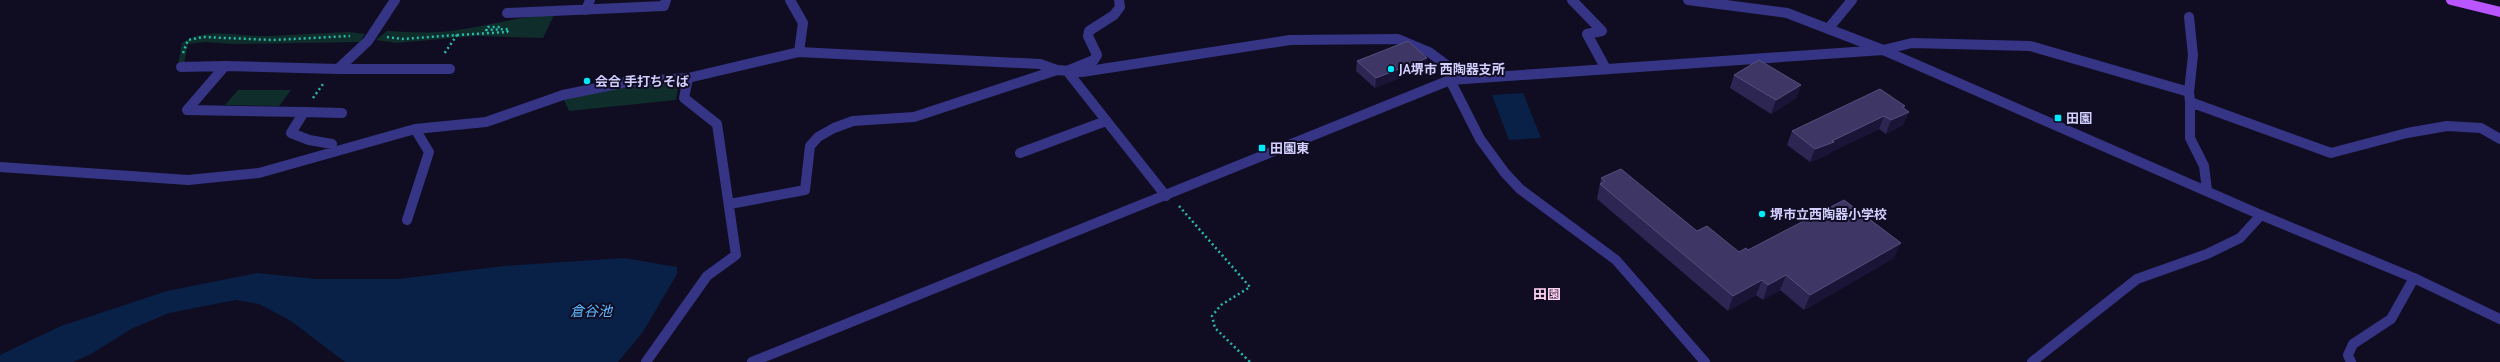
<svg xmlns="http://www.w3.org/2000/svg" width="2500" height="362" font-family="Cabin,'Noto Sans JP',sans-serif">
<rect width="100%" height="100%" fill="#100d23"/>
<!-- green -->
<path fill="#0f2d2b" d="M554,15L543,38L476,36L396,43L376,40L387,31C410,32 435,34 458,30C492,25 519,16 554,15Z
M349,32L365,34L360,42L234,44L205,42L188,44L184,64L178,65L182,43C206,26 241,37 269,36C295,35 322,33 349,32Z
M679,82L676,100L569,111L564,100L603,90Z
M238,90H291L279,106L225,105Z"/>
<!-- water -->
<path fill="#092146" d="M1523,93L1541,138L1509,140L1492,95Z
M624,258L677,267V274L643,332L618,362H345L291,321L259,304L236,300L169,313L131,329L91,354L73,362H0V355L61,326L167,291L257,273L316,279H398L504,266Z"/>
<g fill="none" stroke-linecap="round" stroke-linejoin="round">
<!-- path -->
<path stroke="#28baac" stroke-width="2.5" stroke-dasharray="2 3" stroke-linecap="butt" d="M457,35L507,32L509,29L486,30L488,27H501
M387,37L402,39L457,35L444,54
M183,53L188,40L203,37L273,40L350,36
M313,98L323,84
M1179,206L1250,287L1221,305L1212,316L1215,328L1250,362"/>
<!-- service -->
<path stroke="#363585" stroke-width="10" d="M790,0L803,23L799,52
M1572,0L1602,31L1587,34L1606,69
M1067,71L1094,60L1097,55L1088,36L1089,31L1114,15L1120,7L1119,0"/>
<!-- minor -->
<path stroke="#363585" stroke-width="10" d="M586,10L590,0
M507,13L664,6L666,0
M2189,17L2193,55L2189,92
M1828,29L1852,0
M1883,50L1912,43L2030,46L2189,92L2190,102L2331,153L2407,133L2447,126L2481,128L2500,139
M181,67L225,66
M338,69H450
M1067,71L1166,196
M1450,80L1480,139L1505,173L1520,189L1616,260L1705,362
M2190,102V138L2204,166L2207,190
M304,112L342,113
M331,152L332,144L309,140L291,133L304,112L187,110L225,66L338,69L368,41L395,0
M1020,153L1106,121
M0,167L188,180L259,173L415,129L486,122L563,95L627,82L688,78L799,52L1040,64L1057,70L1082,72L1290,40L1398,39L1429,52L1464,78
M730,204L805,190L810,146L818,137L834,128L853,121L914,117L1057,70
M407,220L429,152L415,129
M646,362L707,276L736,255L717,124L684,98L688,78
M2032,362L2137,279L2207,254L2240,238L2261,215
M2351,362L2348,355L2353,344L2391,319L2414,278"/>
<!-- tertiary -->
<path stroke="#363585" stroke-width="10" d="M1688,0L1787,13L1883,50L2261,215L2414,278L2500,319
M752,362L1450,80L1883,50"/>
<!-- primary -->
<path stroke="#ba56ff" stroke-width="10" d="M2451,0L2500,12"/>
</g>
<!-- wall -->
<path fill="#2d2552" d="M1357,61L1426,67L1375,88L1356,71Z
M1734,75L1801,85L1796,98L1771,114L1730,88Z
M1905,106L1904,108L1909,112L1903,125L1886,134L1879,129L1829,153L1828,155L1810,162L1787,145L1792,131Z
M1601,178L1697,231L1739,252L1894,258L1804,310L1780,290L1763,300L1756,295L1728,311L1597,199Z"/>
<!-- shaded-wall -->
<path fill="#1a1437" d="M1427,58L1426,67L1375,88L1376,78Z
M1801,85L1796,98L1771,114L1776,100Z
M1905,106L1901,116L1909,112L1903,125L1886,134L1891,120L1902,107Z
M1884,116L1879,129L1829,153L1828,155L1810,162L1815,149Z
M1901,243L1894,258L1804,310L1810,295Z
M1786,275L1780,290L1763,300L1768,285Z
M1762,280L1756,295L1728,311L1733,296Z"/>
<!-- building -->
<path fill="#3e3765" stroke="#564f7d" d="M1408,41L1427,58L1376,78L1357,61Z
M1759,60L1801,85L1776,100L1734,75Z
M1880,89L1905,106L1902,107L1909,112L1891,120L1884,116L1832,141L1834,142L1815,149L1792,131Z
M1621,169L1697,231L1707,226L1739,252L1746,248L1748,250L1844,200L1901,243L1810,295L1786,275L1768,285L1762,280L1733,296L1600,184L1605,181L1601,178Z"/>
<!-- markers -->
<g fill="#00e9fa" stroke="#100d23" stroke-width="1.5">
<circle cx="1391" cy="69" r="4"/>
<circle cx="587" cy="81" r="4"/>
<rect x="2054" y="114" width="8" height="8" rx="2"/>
<rect x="1258" y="144" width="8" height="8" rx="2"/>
<circle cx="1762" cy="214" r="4"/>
</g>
<g text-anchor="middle" stroke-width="4" stroke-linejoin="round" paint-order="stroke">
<!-- poi labels -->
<g font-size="13" font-weight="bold" fill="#d3cfff" stroke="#100d23" text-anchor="start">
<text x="1399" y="74">JA堺市 西陶器支所</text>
<text x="595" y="86">会合 手打ちそば</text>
<text x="2066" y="123">田園</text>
<text x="1270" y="153">田園東</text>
<text x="1770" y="219">堺市立西陶器小学校</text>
</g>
<!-- neighbourhood labels -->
<g font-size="14" font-weight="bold" fill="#ffd1f0" stroke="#100d23">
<text x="1547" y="299">田園</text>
</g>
<!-- water labels -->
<g font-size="14" font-style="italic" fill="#5db9ff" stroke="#100d23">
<text x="591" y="316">倉谷池</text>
</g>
</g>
</svg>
